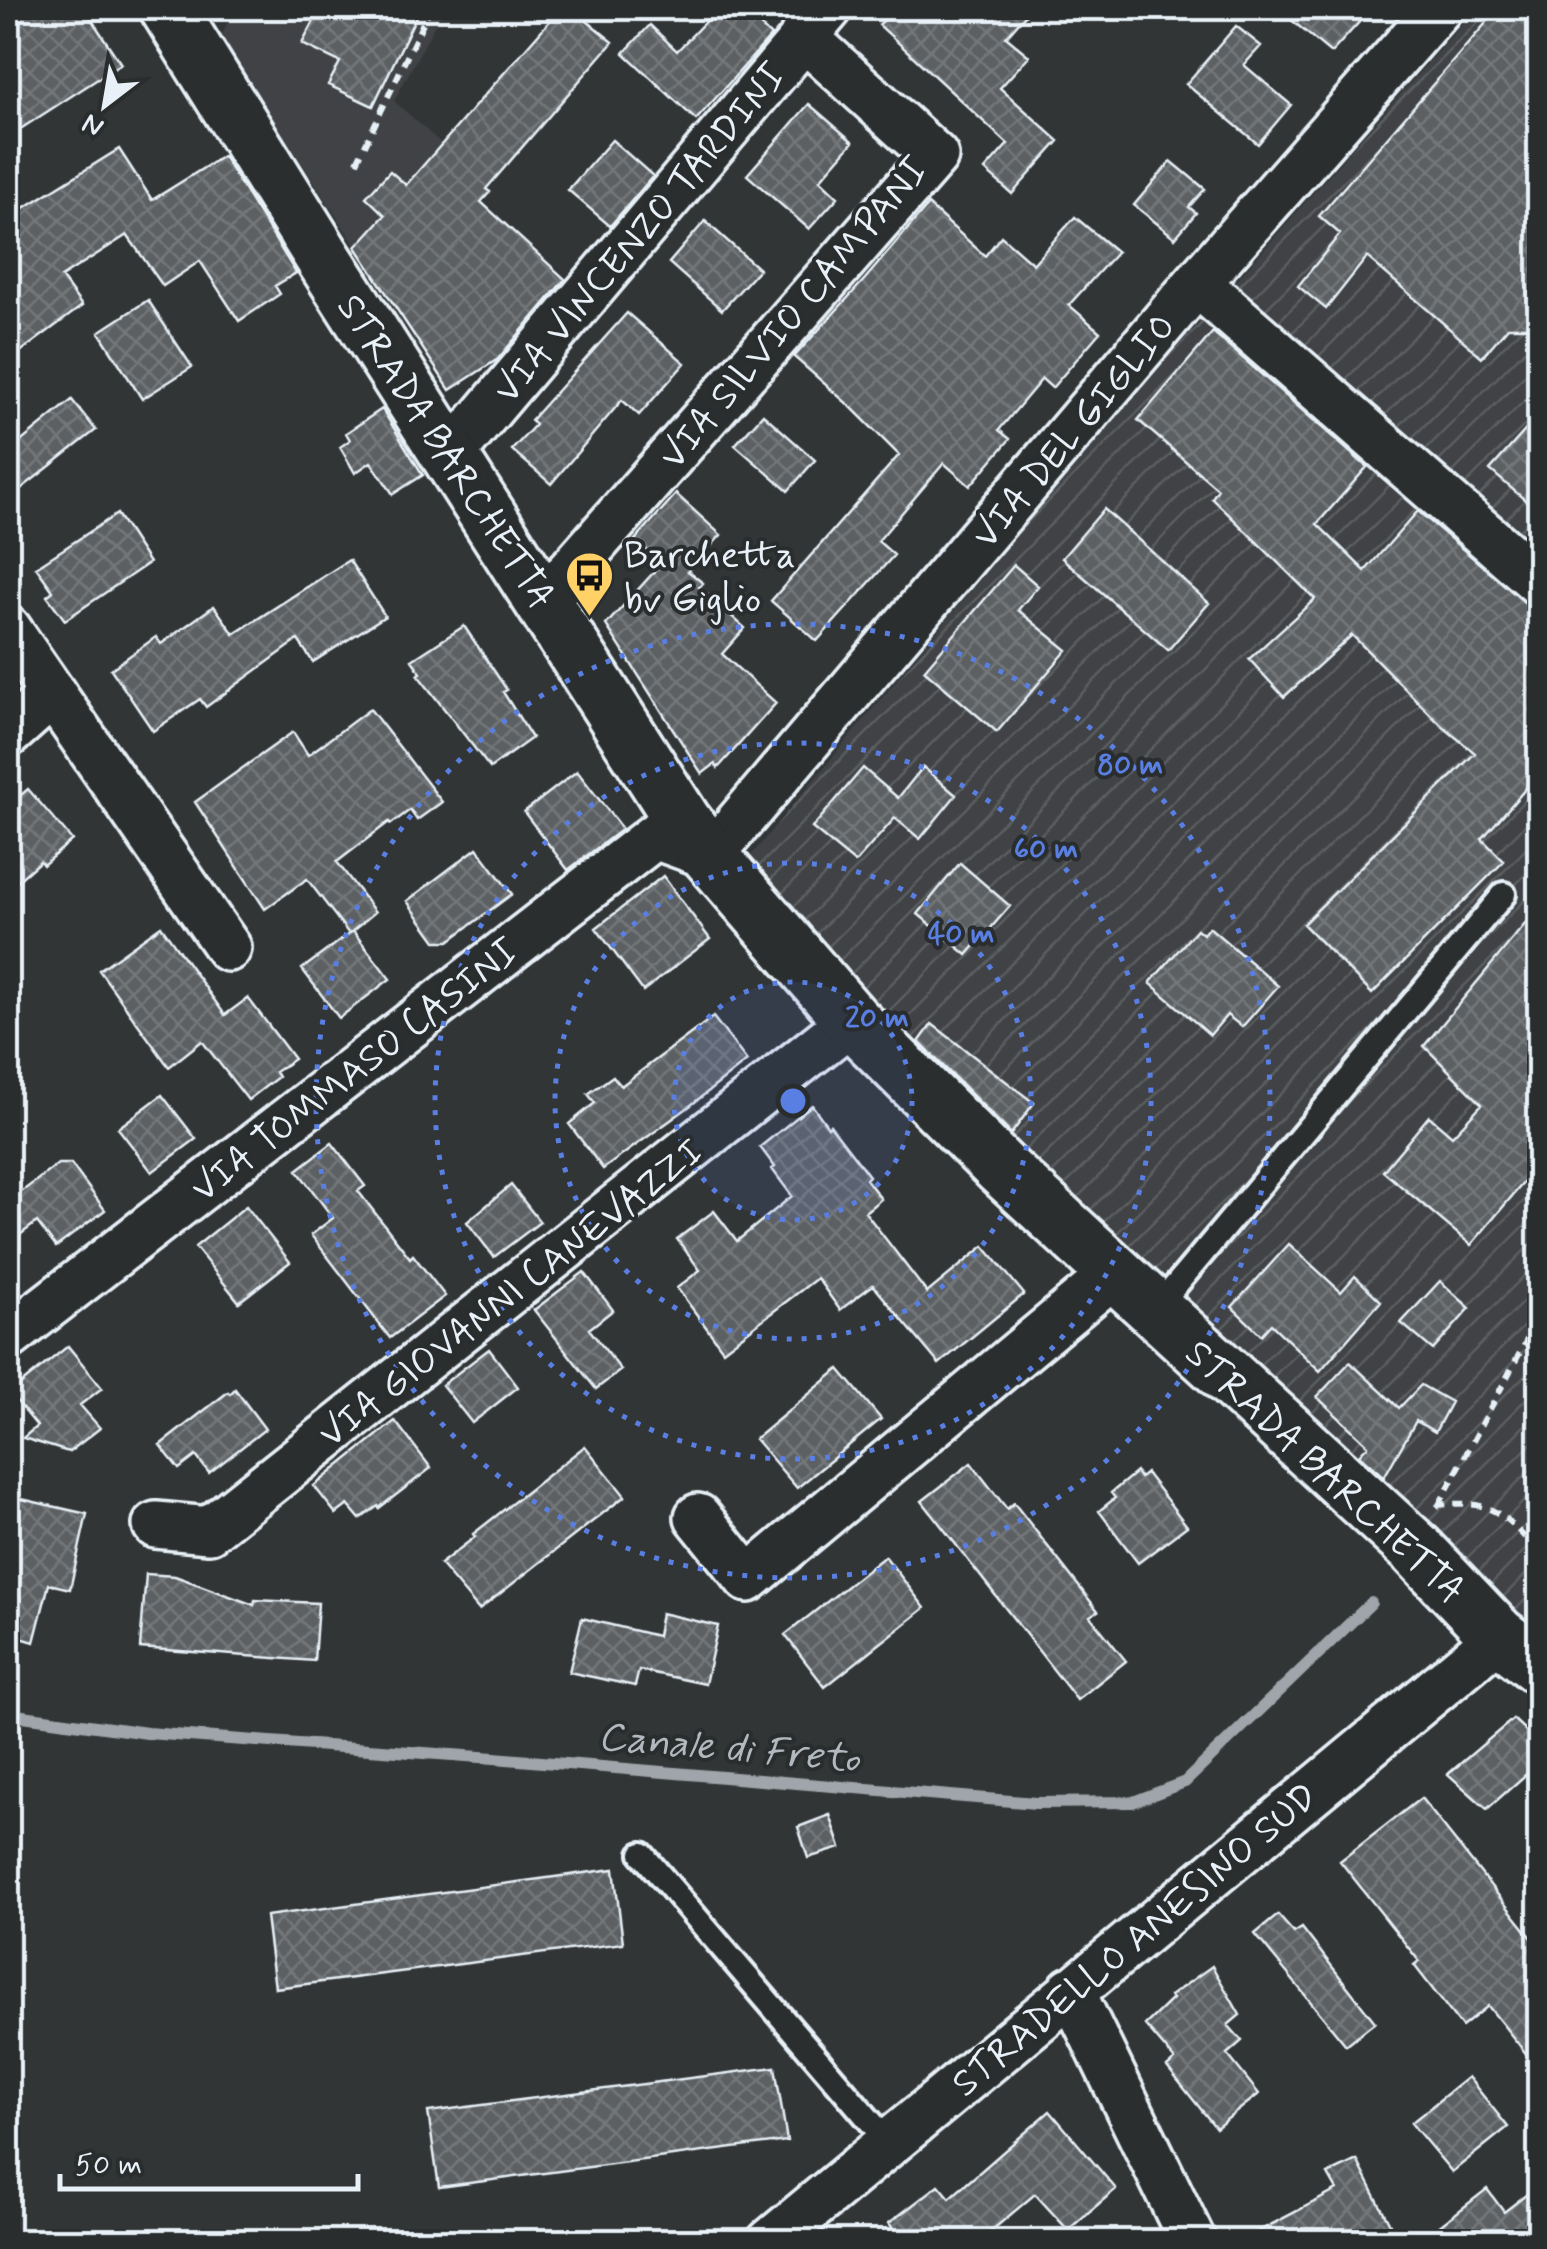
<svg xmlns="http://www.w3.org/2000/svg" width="1547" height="2249" font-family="Mynerve,sans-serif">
<defs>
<pattern id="industrial-furrows" width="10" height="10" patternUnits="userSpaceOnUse" patternTransform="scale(2.5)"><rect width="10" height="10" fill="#3f4244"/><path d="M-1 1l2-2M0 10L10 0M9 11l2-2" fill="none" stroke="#5b5e60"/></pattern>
<pattern id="building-cross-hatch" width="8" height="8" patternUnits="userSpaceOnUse" patternTransform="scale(2.5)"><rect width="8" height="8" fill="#5c6063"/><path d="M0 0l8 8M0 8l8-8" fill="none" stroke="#73777a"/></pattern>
</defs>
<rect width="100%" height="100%" fill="#323536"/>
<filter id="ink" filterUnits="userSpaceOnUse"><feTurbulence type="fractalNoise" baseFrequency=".01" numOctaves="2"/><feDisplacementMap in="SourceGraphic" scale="20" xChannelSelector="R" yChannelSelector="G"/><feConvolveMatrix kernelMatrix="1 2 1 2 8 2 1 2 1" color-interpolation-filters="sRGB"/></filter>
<g filter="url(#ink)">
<!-- built -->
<path fill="#3f4244" d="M233,8H444L394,101L443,145V151L356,247L221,38Z"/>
<!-- industrial -->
<path fill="url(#industrial-furrows)" d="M1476,8H1539V1636L905,1055L743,865L1096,440Z"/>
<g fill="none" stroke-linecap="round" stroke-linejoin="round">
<!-- stream -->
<path stroke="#9fa5aa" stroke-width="12" d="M8,1714L147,1733L494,1758L1036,1803L1133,1802L1185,1782L1371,1603"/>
</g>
<!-- building -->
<path fill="url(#building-cross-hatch)" stroke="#e8f1f8" stroke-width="2.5" d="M21,8H84L121,64L8,137V17Z
M321,8H420L373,106L328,85L340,62L302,44Z
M561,8H571L613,42L486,189L490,192L481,202L565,279L498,359L450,390L356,247L385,215L366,197L390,171L406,185Z
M718,8H742L771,36L696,120L624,53L650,25L677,51Z
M894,8H1031L1006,37L1029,56L1000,88L1059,141L1012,194L985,170L1008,144L879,25Z
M1277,8H1372L1331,53Z
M1499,8H1540V327H1508L1482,357L1367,257L1326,309L1298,286L1340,234L1319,216Z
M1236,26L1261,46L1244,65L1291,105L1258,144L1186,84Z
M809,104L853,142L820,180L838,197L809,229L747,175Z
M612,140L653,176L610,226L568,190Z
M119,149L152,200L223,156L296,273L275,286L280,294L239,321L200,261L163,286L127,235L61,277L82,306L8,361V218Z
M1171,161L1205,189L1189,207L1196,213L1175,238L1134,205Z
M928,205L985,256L1001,236L1033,264L1075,217L1117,252L1069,305L1100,332L1052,388L1042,379L999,430L1010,439L970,486L944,463L878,541L894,555L817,641L771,601L899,455L851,407L794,357L865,279Z
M705,221L759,269L722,310L669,263Z
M148,300L192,367L142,399L99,332Z
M627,313L685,363L639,415L622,400L551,484L512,450L535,425L531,420Z
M1213,332L1367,467L1317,524L1365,571L1418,511L1540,615V772L1482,839L1504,861L1372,994L1303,924L1475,753L1441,725L1352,635L1284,697L1249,659L1315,599L1212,498L1218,489L1138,420Z
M72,400L96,430L8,499V452Z
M382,409L423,475L393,494L371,462L355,473L340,447L350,440L346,433Z
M763,414L815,460L788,491L735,445Z
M1540,414V513L1490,470Z
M676,494L721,535L688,571L703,583L699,587L745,628L722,654L776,703L718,768L715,764L702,774L606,625L662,563L635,540Z
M1104,509L1209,603L1168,650L1062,558Z
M117,514L149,563L65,620L47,596L53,591L36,567Z
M349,560L385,616L313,662L298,640L206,707L200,699L153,731L111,669L156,637L161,644L214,606L234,634Z
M1014,565L1038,586L1018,610L1067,650L997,732L924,670Z
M464,626L507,690L503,692L532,738L490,768L418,675L421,673L412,660Z
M370,709L442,802L417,820L410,810L391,824L389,822L337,862L375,912L349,934L307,879L265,909L195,802L293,732L308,755Z
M923,767L956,795L920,839L895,818L855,863L812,828L863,768L898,798Z
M577,771L622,829L568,870L524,812Z
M28,789L72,840L43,865L40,861L8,889V806Z
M477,848L512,894L449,941H436L407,901Z
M960,863L1010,906L967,955L918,914Z
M663,876L710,939L643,991L596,928Z
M1540,906V1163L1471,1245L1383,1171L1429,1116L1452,1136L1482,1104L1424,1046Z
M161,926L225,1015L248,998L294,1059L275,1072L278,1077L248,1100L202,1041L169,1067L99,970Z
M1209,927L1278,986L1242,1027L1227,1015L1210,1035L1150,983L1197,929L1203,934Z
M353,931L390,979L339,1018L302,969Z
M713,1017L747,1061L686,1109L603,1169L569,1124L595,1103L588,1094L613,1076L621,1086Z
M932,1024L1034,1103L1011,1134L919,1042Z
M162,1095L196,1139L152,1172L118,1128Z
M812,1105L828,1127L830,1125L869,1176L866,1179L881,1199L865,1212L927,1293L984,1246L1024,1294L939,1364L873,1285L840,1310L817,1278L723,1350L677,1288L700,1270L677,1239L714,1211L737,1241L792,1196L772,1169L775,1167L760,1147Z
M332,1143L365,1186L358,1191L410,1258L413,1255L445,1296L390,1338L311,1235L333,1218L297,1170Z
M58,1164H71L105,1210L56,1247L37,1222L8,1244V1202Z
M511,1185L540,1222L494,1257L467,1222Z
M246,1206L290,1262L239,1302L195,1247Z
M1289,1244L1341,1292L1355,1276L1381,1301L1320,1371L1271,1324L1261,1335L1232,1307Z
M584,1272L613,1310L589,1329L621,1370L596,1389L534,1310Z
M1440,1281L1470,1308L1433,1350L1401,1323Z
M68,1346L102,1388L80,1405L100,1428L69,1452L23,1438L37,1426L10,1393Z
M489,1349L518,1387L472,1423L442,1385Z
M1350,1362L1399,1408L1421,1385L1451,1402L1435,1432L1416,1421L1384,1477L1359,1455L1368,1445L1317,1397Z
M839,1369L881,1419L797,1488L755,1439Z
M235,1389L265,1429L209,1473L196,1456L179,1469L160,1445L228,1392L230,1394Z
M395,1421L431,1468L379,1508L378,1506L360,1519L348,1505L336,1514L314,1486Z
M585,1446L625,1496L479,1610L440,1564L475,1537L473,1534Z
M971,1463L1007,1509L1014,1503L1098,1611L1090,1616L1126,1661L1077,1700L922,1501Z
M1136,1472L1140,1478L1146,1473L1187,1526L1138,1563L1099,1511L1115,1498L1111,1493Z
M17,1498L87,1514L70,1589L49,1584L34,1642L8,1634V1540Z
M885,1556L925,1608L825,1687L785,1635Z
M146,1574L175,1576L254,1605L255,1600L318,1603L314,1661L140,1648Z
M661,1613L718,1626L705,1684L639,1670L635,1686L569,1672L582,1618L657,1636Z
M1513,1719L1540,1744V1762L1487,1809L1448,1774Z
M1421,1798L1540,1948V2071L1488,2006L1462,2027L1414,1965L1419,1961L1340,1861Z
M830,1815L841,1848L808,1858L798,1827Z
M614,1869L623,1943L275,1988L266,1916Z
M1278,1915L1294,1933L1302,1928L1375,2022L1346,2045L1255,1934Z
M1212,1966L1240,2015L1228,2025L1242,2041L1227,2054L1259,2094L1216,2128L1167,2067L1175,2060L1145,2025L1172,1999L1170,1996Z
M775,2067L787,2141L439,2187L428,2112Z
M1468,2077L1508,2127L1452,2172L1411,2123Z
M1050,2111L1116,2189L1068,2230L1035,2194L978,2242H903L889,2223L939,2185L950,2198Z
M1357,2160L1399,2242H1238L1337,2190L1328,2174Z
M1540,2184V2242H1419L1487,2189L1504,2212Z"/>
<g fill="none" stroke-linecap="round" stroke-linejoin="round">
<defs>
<path id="service" d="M1155,1310L1504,894
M642,1854L889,2143"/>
<path id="minor" d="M1197,283L1540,583
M450,456L829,8
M543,602L935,156L803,36
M8,629L228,948
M8,734L53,694
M8,1337L655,836L710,856L1197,283L1439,8
M698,1517L748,1579L1114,1274
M156,1525L209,1530L852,1020
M1071,1990L1193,2242
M770,2242L1482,1651L1498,1635"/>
<path id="tertiary" d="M168,8L324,259L543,602L683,821L710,856L852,1020L1001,1168L1416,1549L1498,1635L1540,1667"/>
</defs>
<!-- service casing -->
<use href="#service" stroke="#e8f1f8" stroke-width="30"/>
<!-- minor casing -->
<use href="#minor" stroke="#e8f1f8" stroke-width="52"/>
<!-- tertiary casing -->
<use href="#tertiary" stroke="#e8f1f8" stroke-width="62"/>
<!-- path -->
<path stroke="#e8f1f8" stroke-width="6" stroke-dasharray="10 8" stroke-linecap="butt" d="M357,162L430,8
M1439,1505L1540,1315
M1437,1507L1439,1505C1495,1499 1504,1515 1540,1554"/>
<!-- service -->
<use href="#service" stroke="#2a2d2e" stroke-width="22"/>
<!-- minor -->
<use href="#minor" stroke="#2a2d2e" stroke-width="45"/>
<!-- tertiary -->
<use href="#tertiary" stroke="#2a2d2e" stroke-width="55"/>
</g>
</g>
<!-- distance rings -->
<circle cx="793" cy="1101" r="119" fill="#5a7fe2" fill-opacity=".12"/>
<g fill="none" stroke="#5a7fe2" stroke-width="5" stroke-dasharray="5 10">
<circle cx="793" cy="1101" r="119"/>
<circle cx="793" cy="1101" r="238"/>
<circle cx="793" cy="1101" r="358"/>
<circle cx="793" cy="1101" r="477"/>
</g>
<!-- icons -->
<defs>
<symbol id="bus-pin" viewBox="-11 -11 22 30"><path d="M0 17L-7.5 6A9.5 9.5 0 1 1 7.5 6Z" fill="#ffd166" stroke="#2a2d2e"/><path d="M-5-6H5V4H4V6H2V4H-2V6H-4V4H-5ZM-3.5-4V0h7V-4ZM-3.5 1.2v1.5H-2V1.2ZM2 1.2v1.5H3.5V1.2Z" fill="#111"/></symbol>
</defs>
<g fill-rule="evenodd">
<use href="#bus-pin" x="562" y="548" width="55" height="75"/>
</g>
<g text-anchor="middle" stroke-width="8" stroke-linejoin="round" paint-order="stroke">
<!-- street labels -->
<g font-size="38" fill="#e8f1f8" stroke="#2a2d2e">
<text transform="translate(639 232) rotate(-50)" y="13">VIA VINCENZO TARDINI</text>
<text transform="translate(793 312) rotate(-50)" y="13">VIA SILVIO CAMPANI</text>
<text transform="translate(1073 430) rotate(-50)" y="13">VIA DEL GIGLIO</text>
<text transform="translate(447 451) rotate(57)" y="13">STRADA BARCHETTA</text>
<text transform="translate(354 1069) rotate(-38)" y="13">VIA TOMMASO CASINI</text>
<text transform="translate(510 1292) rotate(-38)" y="13">VIA GIOVANNI CANEVAZZI</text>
<text transform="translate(1326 1471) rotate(43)" y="13">STRADA BARCHETTA</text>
<text transform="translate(1134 1939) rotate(-40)" y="13">STRADELLO ANESINO SUD</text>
</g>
<!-- poi labels -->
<g font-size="38" fill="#e8f1f8" stroke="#2a2d2e" text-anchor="start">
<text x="624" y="567">Barchetta<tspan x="624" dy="44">bv Giglio</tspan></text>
</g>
<!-- water labels -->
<g font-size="40" font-style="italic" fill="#b1b8be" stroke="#2a2d2e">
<text transform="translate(729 1746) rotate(5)" y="14">Canale di Freto</text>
</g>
</g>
<circle cx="793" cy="1101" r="15" fill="#5a7fe2" stroke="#2a2d2e" stroke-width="5"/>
<g font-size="30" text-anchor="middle" font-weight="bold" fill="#5a7fe2" stroke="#2a2d2e" stroke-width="8" stroke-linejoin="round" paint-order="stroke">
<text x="1130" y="774">80 m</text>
<text x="1046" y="858">60 m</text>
<text x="961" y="943">40 m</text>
<text x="877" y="1027">20 m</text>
</g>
<!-- margin -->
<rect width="1547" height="2249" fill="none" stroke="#2a2d2e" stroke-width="40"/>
<rect x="20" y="20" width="1507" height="2209" fill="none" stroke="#e8f1f8" stroke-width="4" filter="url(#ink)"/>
<!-- north arrow -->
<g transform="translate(105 105) rotate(211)" stroke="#2a2d2e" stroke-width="8" paint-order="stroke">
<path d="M0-8L18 38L0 25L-18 38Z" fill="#e8f1f8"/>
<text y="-15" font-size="28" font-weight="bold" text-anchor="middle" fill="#e8f1f8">N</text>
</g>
<!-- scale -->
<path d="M60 2174v15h298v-15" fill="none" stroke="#e8f1f8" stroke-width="5"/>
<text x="75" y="2174" font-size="30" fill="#e8f1f8" stroke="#2a2d2e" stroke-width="8" paint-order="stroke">50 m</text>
</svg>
